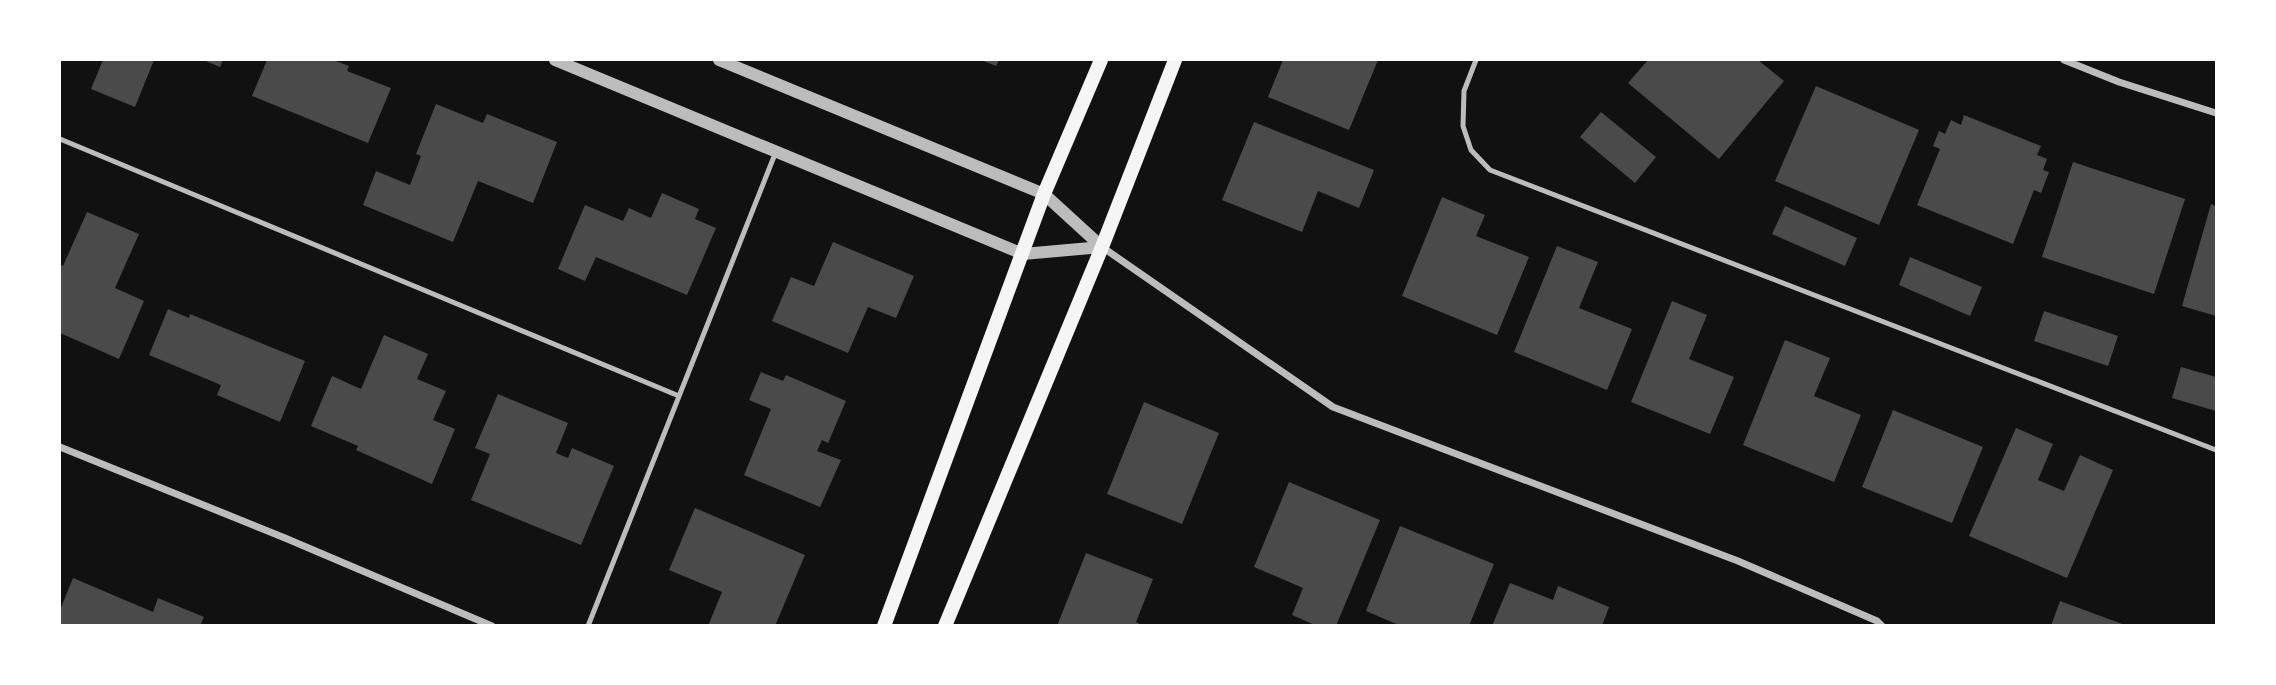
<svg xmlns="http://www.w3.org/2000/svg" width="2276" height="685" font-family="Barlow,sans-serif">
<rect width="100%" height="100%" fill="#111"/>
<!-- building -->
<path fill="#4a4a4a" d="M103,60H154L135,107L91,89Z
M203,60H223L220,67Z
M267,60H333L349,66L347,71L391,88L368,143L252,96Z
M981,60H999L996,66Z
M1283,60H1378L1349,130L1268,97Z
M1648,60H1758L1784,81L1719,159L1628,83Z
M1816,86L1919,130L1879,225L1775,181Z
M436,104L483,123L487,114L557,142L533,203L478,181L453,242L363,205L376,171L410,185L421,156L416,154Z
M1601,112L1656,157L1635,183L1580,137Z
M1964,115L2041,146L2037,155L2047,159L2043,170L2049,172L2041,193L2034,190L2013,244L1917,205L1940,149L1933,146L1939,131L1945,134L1951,120L1961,125Z
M1254,122L1374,170L1359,208L1318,191L1302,232L1222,200Z
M2073,162L2185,199L2154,294L2042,257Z
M662,193L699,209L695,219L716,228L687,295L596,257L585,281L558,269L585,205L623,221L629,208L651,218Z
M1442,197L1485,215L1476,236L1529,257L1497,335L1402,296Z
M2211,204L2216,206V316L2182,306Z
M1785,206L1857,238L1845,266L1772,234Z
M87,212L139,234L115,288L144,301L119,359L60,333L61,323L60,322V264L63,266Z
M833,242L914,276L896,318L868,307L848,353L772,321L791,277L814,286Z
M1557,246L1598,262L1579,308L1632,329L1607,390L1514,352Z
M1910,257L1982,287L1970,316L1899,285Z
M1672,301L1707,315L1689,359L1734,377L1710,434L1631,402Z
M168,309L189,318L190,314L305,361L280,422L217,395L221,385L149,355Z
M2044,311L2118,336L2108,366L2034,341Z
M384,335L428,354L417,379L446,391L433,420L455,429L432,484L356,450L358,446L311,426L332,376L361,389Z
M1785,340L1830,358L1814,396L1861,415L1834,482L1743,445Z
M2181,367L2216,377V411L2172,398Z
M761,372L783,381L786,375L846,401L828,443L822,440L817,451L841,460L820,507L744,475L771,409L749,400Z
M498,394L568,423L556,453L568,458L572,448L614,466L581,545L471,500L490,454L475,448Z
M1144,402L1219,433L1182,524L1107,494Z
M1893,410L1983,447L1952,523L1862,487Z
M2016,428L2053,444L2038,480L2064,491L2080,455L2113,470L2067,578L1969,536Z
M1289,482L1380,520L1336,626H1317L1292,615L1303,588L1254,567Z
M695,508L805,555L775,626H708L722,592L669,570Z
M1400,526L1494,564L1469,626H1401L1366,611Z
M1086,553L1153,579L1136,622L1143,626H1057Z
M73,578L153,612L158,598L204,617L200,626H60V610Z
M1510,583L1553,600L1558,586L1609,607L1602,626H1492Z
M2060,601L2125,625V626H2051Z"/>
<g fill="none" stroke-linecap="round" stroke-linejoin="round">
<!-- service -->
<path stroke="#bcbcbc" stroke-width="5" d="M1476,60L1464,91L1463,126L1471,150L1490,170L2216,450
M60,139L679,396
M588,626L775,154"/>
<!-- minor -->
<path stroke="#bcbcbc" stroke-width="7" d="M2064,60L2119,82L2216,113
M1102,247L1333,407L1738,561L1877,621L1882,626
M60,447L285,538L492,626"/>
<!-- tertiary -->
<path stroke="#bcbcbc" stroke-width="12" d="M555,60L1023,254L1102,247
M719,60L1044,194L1102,247"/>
<!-- secondary -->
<path stroke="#f5f5f5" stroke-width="14" d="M884,626L1044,194L1101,60
M945,626L1102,247L1175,60"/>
</g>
<!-- border -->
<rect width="2276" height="685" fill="none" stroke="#ffffff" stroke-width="122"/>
</svg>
